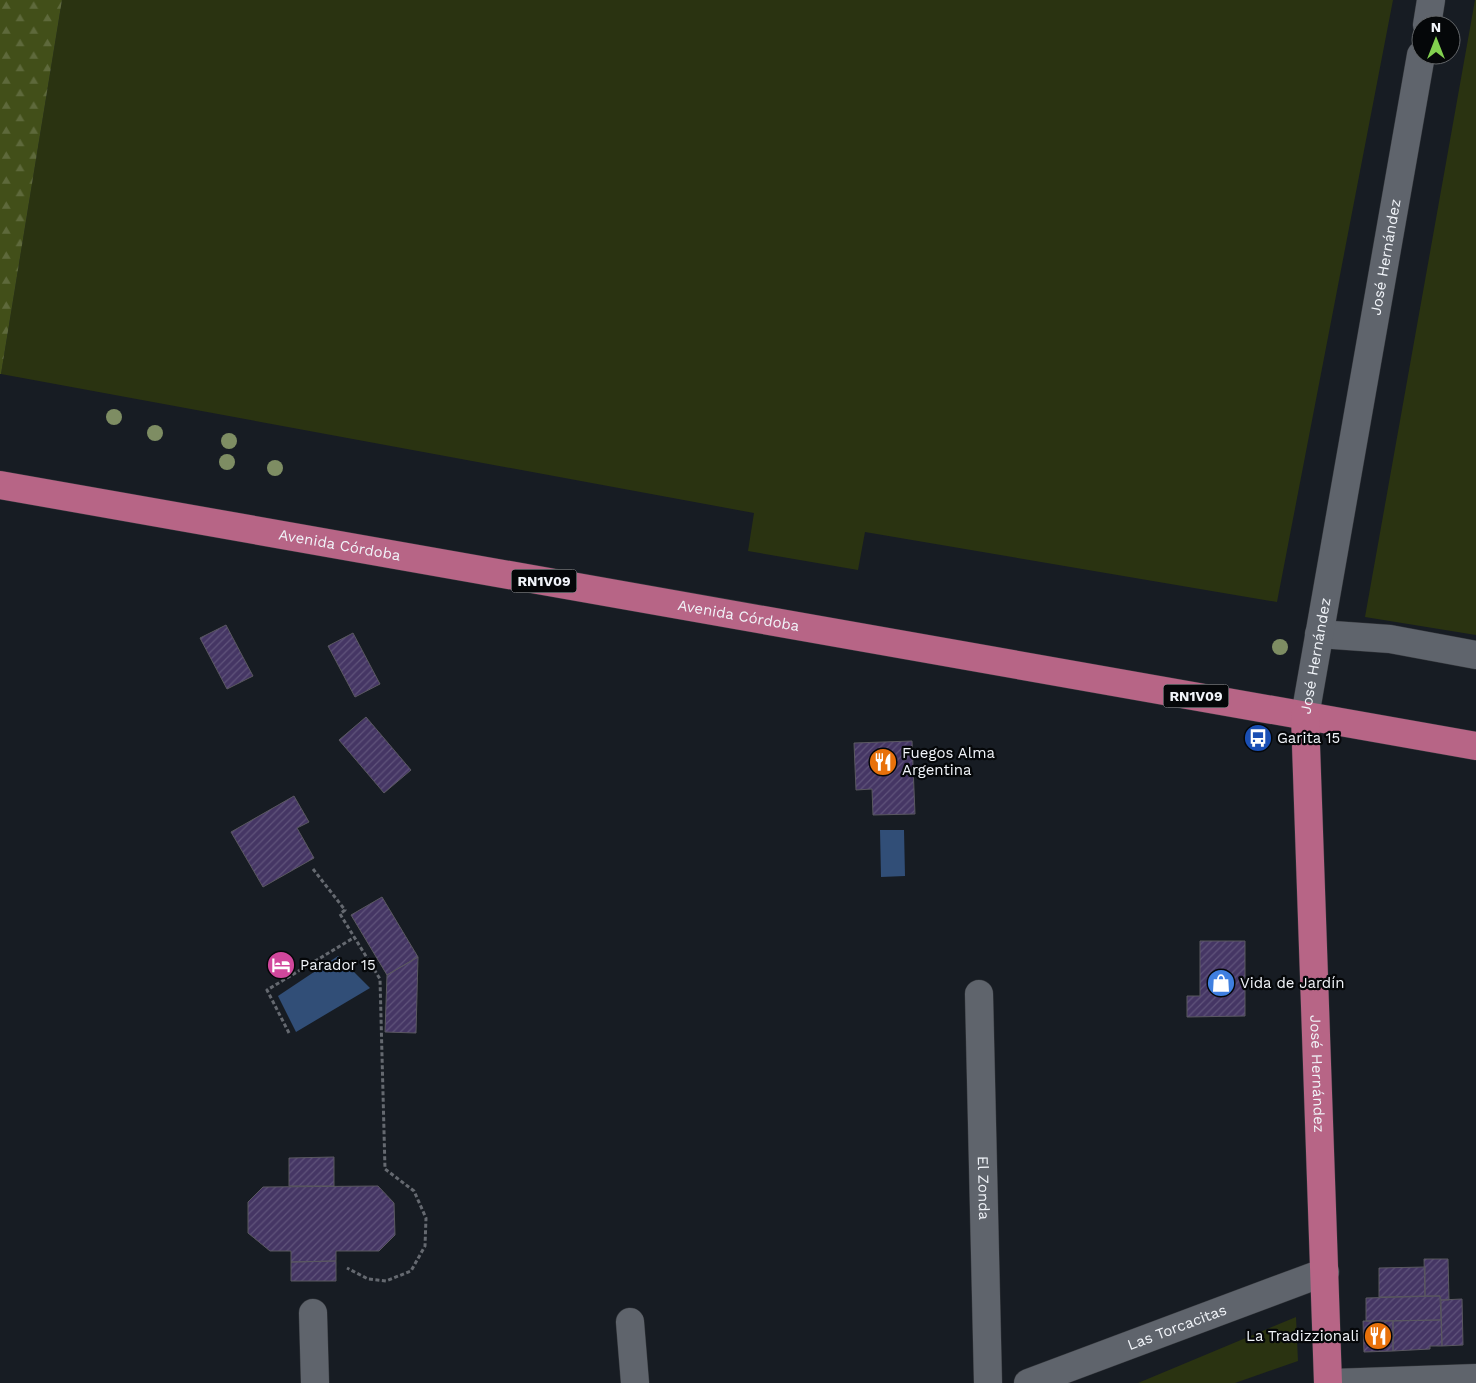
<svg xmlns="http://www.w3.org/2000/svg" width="1476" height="1383" font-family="'Work Sans',sans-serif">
<defs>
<pattern id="forest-firs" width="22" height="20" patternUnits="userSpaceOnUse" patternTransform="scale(1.25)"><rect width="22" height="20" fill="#424f19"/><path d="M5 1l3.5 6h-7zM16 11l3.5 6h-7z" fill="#5e693b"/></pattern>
<pattern id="building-hatch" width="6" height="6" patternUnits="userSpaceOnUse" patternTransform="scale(1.25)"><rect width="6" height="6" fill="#453664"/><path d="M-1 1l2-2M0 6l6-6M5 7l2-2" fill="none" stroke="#60547b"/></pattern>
</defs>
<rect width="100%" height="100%" fill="#171c23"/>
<!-- grass -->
<path fill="#2a3311" d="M62,0H1393L1277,602L865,532L858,570L748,551L754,513L1,374Z
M1475,0H1476V635L1365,617Z
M1296,1317L1298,1361L1235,1383H1138Z"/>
<!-- forest -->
<path fill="url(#forest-firs)" d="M0,0H62L1,374H0Z"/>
<!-- water -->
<path fill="#314e77" d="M880,830H904L905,876L881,877Z
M338,956L370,988L296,1032L278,996Z"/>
<!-- building -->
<path fill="url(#building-hatch)" stroke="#5a5861" d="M226,625L253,676L227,689L200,638Z
M353,633L380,684L355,697L328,646Z
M366,717L411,770L384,793L339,740Z
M912,741L915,814L873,815L872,789L856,790L854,743Z
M294,796L309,822L297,828L314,858L263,887L231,832Z
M382,897L418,957L387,975L351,915Z
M1200,941H1245V1016L1187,1017V996H1200Z
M418,957L416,1033L385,1032L387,975Z
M334,1157V1186H289V1158Z
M378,1186L394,1203L395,1235L379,1251H336V1261L291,1262V1251H270L248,1233V1202L263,1187Z
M1424,1259H1448L1449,1300H1441L1440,1296H1425Z
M336,1261V1281H291V1262Z
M1425,1267V1296L1379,1297V1268Z
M1440,1296L1441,1320L1366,1321V1298Z
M1462,1299L1463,1345L1442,1346L1441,1300Z
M1441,1320L1442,1346H1430V1349L1393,1351V1321Z
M1363,1321H1393V1351L1364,1352Z"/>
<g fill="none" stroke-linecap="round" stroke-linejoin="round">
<defs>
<g id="minor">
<path d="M1319,634L1390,639L1476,655"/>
<path id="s1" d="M979,994L988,1383"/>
<path d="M313,1313L315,1383"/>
<path d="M630,1322L635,1383"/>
<path id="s2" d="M1028,1383L1325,1272"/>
<path d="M1332,1383L1476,1378"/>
</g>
<g id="secondary">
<path d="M1427,25L1431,0"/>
<path id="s3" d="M1305,716L1421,55"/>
</g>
<g id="primary">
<path id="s4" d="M0,485L1476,746"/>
<path id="s5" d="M1305,716L1328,1383"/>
</g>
</defs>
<!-- minor casing -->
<use href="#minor" stroke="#33363b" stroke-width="29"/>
<!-- secondary casing -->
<use href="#secondary" stroke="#33363b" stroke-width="29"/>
<!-- primary casing -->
<use href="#primary" stroke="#33363b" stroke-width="29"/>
<!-- path -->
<path stroke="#656970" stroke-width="3" stroke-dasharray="4 2.5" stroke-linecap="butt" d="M313,869L345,910L340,914L380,979L385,1169L414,1191L426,1218L425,1246L411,1271L386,1281L368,1279L347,1268
M289,1033L267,990L355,937"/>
<!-- minor -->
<use href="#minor" stroke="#5f646c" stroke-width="28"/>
<!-- secondary -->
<use href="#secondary" stroke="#5f646c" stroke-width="28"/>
<!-- primary -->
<use href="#primary" stroke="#b76586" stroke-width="28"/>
</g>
<!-- trees -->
<g fill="#7e8d63">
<circle cx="114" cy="417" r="8"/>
<circle cx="155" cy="433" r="8"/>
<circle cx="229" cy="441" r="8"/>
<circle cx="227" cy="462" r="8"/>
<circle cx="275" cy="468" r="8"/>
<circle cx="1280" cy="647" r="8"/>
</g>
<!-- icons -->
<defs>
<symbol id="bus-disc" viewBox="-11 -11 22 22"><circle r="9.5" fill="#1a4fb4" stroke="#050709"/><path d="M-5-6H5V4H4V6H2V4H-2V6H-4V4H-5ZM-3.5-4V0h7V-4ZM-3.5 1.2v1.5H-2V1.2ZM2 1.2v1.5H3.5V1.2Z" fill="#fff"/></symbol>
<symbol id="restaurant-disc" viewBox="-11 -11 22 22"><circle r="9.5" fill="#e8710a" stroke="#050709"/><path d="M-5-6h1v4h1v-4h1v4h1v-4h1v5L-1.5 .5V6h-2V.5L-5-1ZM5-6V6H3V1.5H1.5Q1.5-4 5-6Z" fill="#fff"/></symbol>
<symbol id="hotel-disc" viewBox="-11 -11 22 22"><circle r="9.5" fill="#d1479c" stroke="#050709"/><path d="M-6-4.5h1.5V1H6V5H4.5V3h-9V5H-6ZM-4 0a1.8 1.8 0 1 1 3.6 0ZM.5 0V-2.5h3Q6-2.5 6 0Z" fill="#fff"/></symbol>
<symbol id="shop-disc" viewBox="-11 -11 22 22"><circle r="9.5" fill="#3f7fe0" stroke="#050709"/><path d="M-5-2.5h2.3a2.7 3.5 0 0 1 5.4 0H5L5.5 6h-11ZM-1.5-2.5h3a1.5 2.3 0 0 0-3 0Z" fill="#fff"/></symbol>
</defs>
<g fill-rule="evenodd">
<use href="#bus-disc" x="1242" y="722" width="32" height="32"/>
<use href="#restaurant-disc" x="867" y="746" width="32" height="32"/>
<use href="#hotel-disc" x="265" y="949" width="32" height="32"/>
<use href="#shop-disc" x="1205" y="967" width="32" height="32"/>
<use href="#restaurant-disc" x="1362" y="1320" width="32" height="32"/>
</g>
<g text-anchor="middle" stroke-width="4.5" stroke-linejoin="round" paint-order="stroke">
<!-- shield labels -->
<g fill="#050709" stroke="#aaadb1" stroke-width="1">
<rect x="511.5" y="569.5" width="65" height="23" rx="4"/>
<rect x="1163.5" y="684.5" width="65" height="23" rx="4"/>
</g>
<g font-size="14" font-weight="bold" fill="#f1f4f9">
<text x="544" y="586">RN1V09</text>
<text x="1196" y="701">RN1V09</text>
</g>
<!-- street labels -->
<g font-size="15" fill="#f1f4f9" stroke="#050709">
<text dy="5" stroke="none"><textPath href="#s3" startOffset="466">José Hernández</textPath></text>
<text dy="5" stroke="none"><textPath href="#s4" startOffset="345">Avenida Córdoba</textPath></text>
<text dy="5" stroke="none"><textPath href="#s4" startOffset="750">Avenida Córdoba</textPath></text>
<text dy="5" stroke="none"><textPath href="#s3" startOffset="61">José Hernández</textPath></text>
<text dy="5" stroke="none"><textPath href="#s5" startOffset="358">José Hernández</textPath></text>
<text dy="5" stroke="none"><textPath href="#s1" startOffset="194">El Zonda</textPath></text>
<text dy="5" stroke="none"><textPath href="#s2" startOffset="159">Las Torcacitas</textPath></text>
</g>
<!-- poi labels -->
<g font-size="15" fill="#f1f4f9" stroke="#050709" text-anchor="start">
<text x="1277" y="743">Garita 15</text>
<text x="902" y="758">Fuegos Alma<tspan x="902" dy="17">Argentina</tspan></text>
<text x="300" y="970">Parador 15</text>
<text x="1240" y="988">Vida de Jardín</text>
<text x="1359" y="1341" text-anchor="end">La Tradizzionali</text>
</g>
</g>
<!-- north arrow -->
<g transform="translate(1436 40)"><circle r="24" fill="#050709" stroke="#636669"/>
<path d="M0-4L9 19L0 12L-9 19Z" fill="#82d04f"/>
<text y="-8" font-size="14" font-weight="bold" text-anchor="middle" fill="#f1f4f9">N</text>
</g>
</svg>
